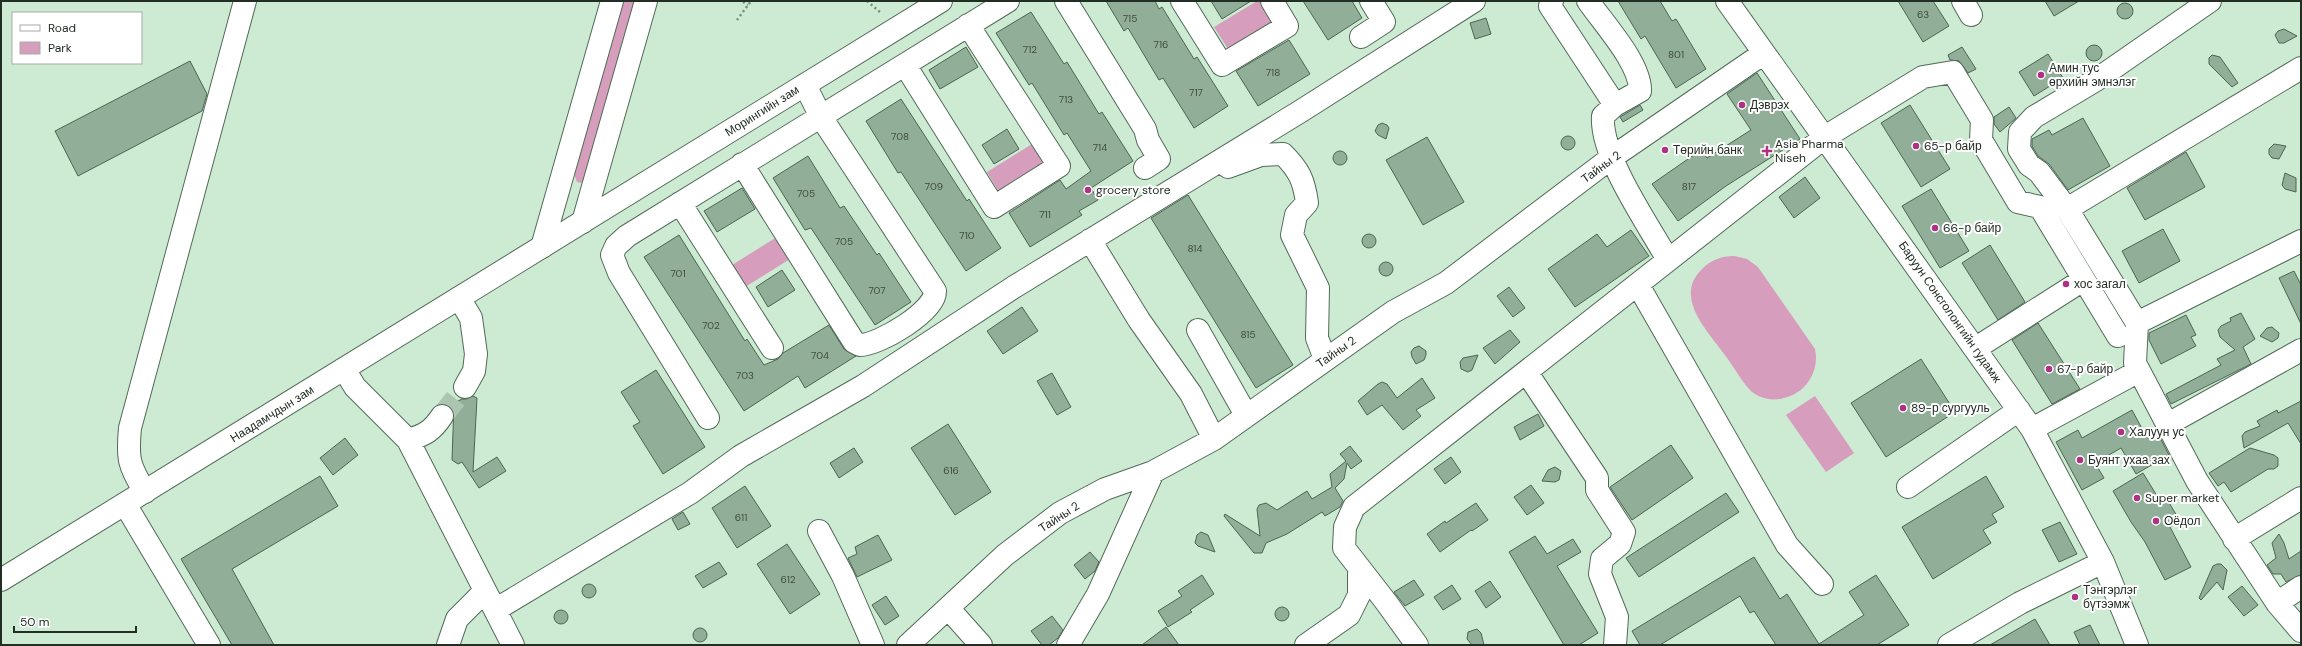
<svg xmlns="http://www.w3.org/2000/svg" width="2302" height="646" font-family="'DM Sans',sans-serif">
<rect width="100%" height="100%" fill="#cdebd3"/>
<!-- green -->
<path fill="#d69dbc" d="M624,1H635L584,180L581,183L577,182L574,174Z
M1257,1H1260L1273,21L1228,49L1214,27Z
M1032,144L1045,166L1000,194L987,172Z
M777,237L790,259L745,287L732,265Z
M1734,256L1747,259L1758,267L1815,349C1818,363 1814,377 1803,388C1791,399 1770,404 1755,394C1746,389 1734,367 1727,358C1710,333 1672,298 1702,269C1711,260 1721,256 1734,256Z
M1815,396L1854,453L1826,472L1786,415Z"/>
<!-- building -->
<path fill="#91ae98" stroke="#4b6551" d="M1106,1H1155L1159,9L1162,7L1194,59L1197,57L1228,106L1194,128L1163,78L1159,80L1128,28L1124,31Z
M1211,1H1251L1222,19Z
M1303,1H1352L1362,18L1328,40Z
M1618,1H1660L1672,21L1676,19L1706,69L1676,88L1645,36L1641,39Z
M1898,1H1933L1949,26L1923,42Z
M2045,1H2079L2054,16Z
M2117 11a8 8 0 1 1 16 0a8 8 0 1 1-16 0Z
M1031,12L1064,64L1067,62L1099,114L1102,112L1133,161L1091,188L1098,200L1079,211L1082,215L1030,247L1009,213L1060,180L1066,189L1091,171L1067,133L1064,135L1032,83L1029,85L996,33Z
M1486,18L1491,34L1475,39L1470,23Z
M2284,29L2297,36L2284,43H2279L2275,35L2278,31Z
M1289,40L1310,74L1258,106L1236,71Z
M2086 53a8 8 0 1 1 16 0a8 8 0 1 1-16 0Z
M966,47L978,67L940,89L929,70Z
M1962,47L1976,69L1968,73L1959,61L1950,60L1948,55Z
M2048,54L2063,78L2034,96L2019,72Z
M2212,55L2220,57L2238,83L2232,87L2209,64V58Z
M190,61L207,94L202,111L78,176L55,131Z
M1757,73L1800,139L1726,186L1678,221L1652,184L1701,150L1707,158L1751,130L1727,94Z
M901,99L967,201L969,199L1001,248L966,271L901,172L898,173L866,121Z
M1640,105L1643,110L1623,122L1620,117Z
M1910,105L1950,169L1921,187L1881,123Z
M2009,107L2016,118L2000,132L1994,124V117Z
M2083,118L2110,166L2068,190L2049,164L2038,156L2032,146V139L2049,130L2052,135Z
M1382,123L1387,125L1389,128L1386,139L1378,135L1375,131L1378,125Z
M1007,129L1019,149L994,164L982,145Z
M1561 143a7 7 0 1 1 14 0a7 7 0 1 1-14 0Z
M1427,137L1464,202L1423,225L1386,160Z
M2274,144L2286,146L2279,159L2272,158L2269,154V149Z
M1333 158a7 7 0 1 1 14 0a7 7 0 1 1-14 0Z
M2186,152L2205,187L2145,220L2127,188Z
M808,156L840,208L844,206L877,255L879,253L911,302L875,325L811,228L805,230L773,178Z
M2285,173L2296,178V192L2285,189L2282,185Z
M1805,177L1820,198L1794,218L1779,197Z
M742,188L755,209L717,232L704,211Z
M1931,189L1969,251L1940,268L1902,206Z
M1188,195L1293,365L1256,388L1151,218Z
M2163,229L2180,261L2139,283L2122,251Z
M1631,230L1649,256L1575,307L1548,269L1597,234L1607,247Z
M1362 241a7 7 0 1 1 14 0a7 7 0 1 1-14 0Z
M679,235L745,341L747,339L764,365L778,359L783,353L829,325L844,349L856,356L805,388L798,376L744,411L644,257Z
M1990,245L2025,302L1998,320L1962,263Z
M1379 269a7 7 0 1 1 14 0a7 7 0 1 1-14 0Z
M782,270L795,290L768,307L756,287Z
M2294,271L2301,285V324L2279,278Z
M1509,287L1525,308L1513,317L1497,296Z
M1022,307L1038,331L1003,354L987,331Z
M2241,313L2255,339L2243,347L2251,364L2171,404L2166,394L2221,365L2217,359L2235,350L2220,337L2218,330L2221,326L2231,321L2230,318Z
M2186,315L2196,335L2191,337L2196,346L2161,364L2149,340V333Z
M2038,323L2080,389L2052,404L2012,340Z
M2272,327L2279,333L2278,338L2272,342L2260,336L2267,328Z
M1510,330L1520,342L1495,364L1483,348Z
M1419,346L1426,351V355L1424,360L1416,364L1412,357L1411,352L1414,348Z
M1478,355L1472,370L1468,372L1461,369L1460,362L1463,358Z
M1921,359L1955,412L1886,457L1851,403Z
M656,370L705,447L663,474L633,426L640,422L621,392Z
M1052,373L1071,407L1057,415L1037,381Z
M1422,378L1435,398L1416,410L1421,416L1403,430L1382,405L1367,415L1358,401L1378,384L1382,382L1387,384L1397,398Z
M473,396L477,398L473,472L497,457L506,471L479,488L462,462L458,464L452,460L454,403L462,399H466Z
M2301,401V444L2288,423L2244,448L2242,436L2245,432L2260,426L2257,421L2277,410L2278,413Z
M2132,410L2147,438L2157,432L2169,455L2136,474L2121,448L2095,463L2104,478L2082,490L2056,442L2078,430L2082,438Z
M1538,414L1544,426L1520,440L1514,427Z
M948,424L991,492L955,515L911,448Z
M345,438L358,455L333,475L320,458Z
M1671,445L1693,478L1632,520L1610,487Z
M1350,446L1362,461L1351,469L1347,463L1344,479L1335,488L1343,501L1340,507L1325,516L1322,512L1287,534L1266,543L1262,553H1254L1224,516L1225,514L1260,536L1257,509L1259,505L1266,503L1277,510L1307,491L1312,499L1332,487L1330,474L1346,461L1340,454Z
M854,448L863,462L839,478L830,463Z
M2250,448L2274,455L2278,458V466L2274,469H2268L2231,492L2224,482L2218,486L2209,473Z
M1451,457L1461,472L1445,484L1434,469Z
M1555,467L1561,471L1559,480L1555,482L1542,481L1548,470Z
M2143,473L2162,504L2168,501L2180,521L2170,527L2191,567L2165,580L2145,542L2131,522L2113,491Z
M320,476L338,506L232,569L274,645H232L181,559Z
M1986,476L2004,507L1992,514L1997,522L1983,530L1991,543L1933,579L1902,527Z
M1531,485L1544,503L1527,515L1514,497Z
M745,486L771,526L737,548L712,508Z
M1726,493L1739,512L1639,577L1626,558Z
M1476,503L1488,520L1472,531L1471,530L1440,552L1427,534L1445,521L1446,523Z
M683,512L690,524L678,530L672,519Z
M2060,522L2077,554L2059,562L2042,530Z
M1201,532L1208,535L1215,552L1198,546L1195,543L1197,535Z
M2279,534L2284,543L2289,559L2301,551V575L2286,582L2281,574H2273L2267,565L2276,558L2272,543Z
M878,535L892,560L857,577L848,558L857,554L855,547Z
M1535,536L1547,554L1573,539L1581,552L1557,566L1598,633L1579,645H1564L1509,552Z
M787,544L820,594L790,614L757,564Z
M1090,552L1099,562L1095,571L1085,579L1074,565Z
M1754,557L1780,599L1787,594L1819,644L1864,615L1849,592L1876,575L1909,625L1877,645H1776L1754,611L1750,613L1740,596L1660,645H1640L1632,631Z
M719,562L727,574L703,588L695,576Z
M2217,564H2221L2227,570L2223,590L2217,582L2201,600L2199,598L2213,566Z
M1202,575L1214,594L1190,610L1192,612L1168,627L1158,611L1182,596L1178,591Z
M1414,580L1424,595L1405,606L1394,592Z
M1490,581L1501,597L1486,608L1475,591Z
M582 591a7 7 0 1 1 14 0a7 7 0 1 1-14 0Z
M1452,585L1461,599L1443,610L1434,597Z
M2242,586L2258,605L2244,616L2228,597Z
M886,596L899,616L885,625L872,605Z
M1275 614a7 7 0 1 1 14 0a7 7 0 1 1-14 0Z
M554 617a7 7 0 1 1 14 0a7 7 0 1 1-14 0Z
M1052,616L1063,630L1058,638L1049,645H1042L1031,631Z
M2035,619L2050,645H1990Z
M2090,625L2100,645H2080L2074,632Z
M1166,627L1179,645H1142Z
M693 635a7 7 0 1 1 14 0a7 7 0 1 1-14 0Z
M1477,629L1481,633L1484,645H1472L1467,639L1468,632Z"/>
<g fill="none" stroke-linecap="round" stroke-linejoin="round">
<!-- minor-tunnel -->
<path stroke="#abc5b0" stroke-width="22" stroke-dasharray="22 11" stroke-linecap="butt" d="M442,416L465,387"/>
<defs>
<path id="minor" d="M1066,1L1145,129L1148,140L1159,159L1145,168
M1182,1L1222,65L1287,26L1272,1
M1552,1L1550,6L1615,105
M1588,1C1604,24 1641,64 1640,91L1615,105L1603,116C1600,156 1648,224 1668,260
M1727,1L2032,429L2103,562L2137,645
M1963,1L1971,15
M2210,1L2096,80L2034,117L2020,132L2019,149L2029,165L2039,172L2067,209L2137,323L2135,363L2197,481L2277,603L2301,631
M1361,37L1384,22L1371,1
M905,65L994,207L1059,166L968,25
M742,164L854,342L860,345C879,345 936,311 935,291L821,117L805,85
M1228,167L1261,155L1283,154C1299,170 1304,180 1307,203L1296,215L1292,235L1318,288L1317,338L1325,359
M680,203L772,348
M2067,209L2301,68
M583,222L646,1
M1090,240L1139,320L1191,394L1214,439
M542,247L612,1
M1638,285L1787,545L1822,584
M459,298L471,318L476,354L474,371L465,387
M2137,323L2301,241
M1198,330L1246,415
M1976,348L2083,280
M344,369L355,387L408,440C425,435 432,431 442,416
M1527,373L1597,478V490L1624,532L1620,544L1602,559L1600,574L1617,617L1615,645
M708,418L619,273L612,255L616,246L627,236L1008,1
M2168,424L2301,350
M2032,429L2139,371
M408,440L513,645
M1908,487L2019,410
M145,492C129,466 127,459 130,428L245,1
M125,504L209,645
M819,531L843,576L873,645
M2234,539L2301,498
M2277,603L2301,587
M948,608L981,645
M495,610L690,493L741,456L863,386L1014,287L1301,111L1474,1
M448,645L457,619L485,591
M908,645L1005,555L1060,513L1105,489L1153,472L1214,439L1393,312L1446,283L1611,158L1764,53
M1068,645L1098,594L1153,472
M1306,645L1349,615L1359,595V569
M1417,645L1386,602L1344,548L1345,527L1354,507L1825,137L1923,77L1953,72L1982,120L1981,140L2018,202L2040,207L2118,336
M1949,645L2020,603L2103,562"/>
<path id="major" d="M1,580L941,1"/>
</defs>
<!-- minor casing -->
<use href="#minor" stroke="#516b57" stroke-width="24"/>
<!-- major casing -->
<use href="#major" stroke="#516b57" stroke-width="24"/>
<!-- path -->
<path stroke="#798e7e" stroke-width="2.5" stroke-dasharray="2 3" stroke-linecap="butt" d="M867,1L881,13
M743,2L748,5
M737,20L751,1"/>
<!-- minor -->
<use href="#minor" stroke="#fff" stroke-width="22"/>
<!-- major -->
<use href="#major" stroke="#fff" stroke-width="22"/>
</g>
<!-- markers -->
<g fill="#ae3182" stroke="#fff" stroke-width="1.5">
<circle cx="2041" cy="75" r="4"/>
<circle cx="1742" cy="105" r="4"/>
<circle cx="1916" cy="146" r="4"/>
<circle cx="1665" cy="150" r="4"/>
<path d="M1765 145h4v4h4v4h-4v4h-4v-4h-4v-4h4z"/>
<circle cx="1088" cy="190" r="4"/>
<circle cx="1935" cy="228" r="4"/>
<circle cx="2066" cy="284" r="4"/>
<circle cx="2049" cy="369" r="4"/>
<circle cx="1903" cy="408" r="4"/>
<circle cx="2121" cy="432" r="4"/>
<circle cx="2080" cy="460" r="4"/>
<circle cx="2137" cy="498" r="4"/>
<circle cx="2156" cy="521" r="4"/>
<circle cx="2075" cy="597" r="4"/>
</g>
<g text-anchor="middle" stroke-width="4" stroke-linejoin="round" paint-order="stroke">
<!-- number labels -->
<g font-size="10" fill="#3e4d41">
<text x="1923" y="18">63</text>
<text x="1130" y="22">715</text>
<text x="1161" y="48">716</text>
<text x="1030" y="53">712</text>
<text x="1676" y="58">801</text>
<text x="1273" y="76">718</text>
<text x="1196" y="96">717</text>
<text x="1066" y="103">713</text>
<text x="900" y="140">708</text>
<text x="1100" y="151">714</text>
<text x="934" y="190">709</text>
<text x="1689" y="190">817</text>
<text x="806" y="197">705</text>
<text x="1045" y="218">711</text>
<text x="967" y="239">710</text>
<text x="844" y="245">705</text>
<text x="1195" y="252">814</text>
<text x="678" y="277">701</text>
<text x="877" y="294">707</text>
<text x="711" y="329">702</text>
<text x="1248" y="338">815</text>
<text x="820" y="359">704</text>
<text x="745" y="379">703</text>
<text x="951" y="474">616</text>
<text x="741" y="521">611</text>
<text x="788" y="583">612</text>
</g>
<!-- poi labels -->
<g font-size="12" fill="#222d24" stroke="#fff" text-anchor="start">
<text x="2049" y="72">Амин тус<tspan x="2049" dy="14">өрхийн эмнэлэг</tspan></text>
<text x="1750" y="109">Дэврэх</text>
<text x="1775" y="148">Asia Pharma<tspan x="1775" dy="14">Niseh</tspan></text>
<text x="1924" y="150">65-р байр</text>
<text x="1673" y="154">Төрийн банк</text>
<text x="1096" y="194">grocery store</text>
<text x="1943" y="232">66-р байр</text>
<text x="2074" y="288">хос загал</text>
<text x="2057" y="373">67-р байр</text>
<text x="1911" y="412">89-р сургууль</text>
<text x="2129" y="436">Халуун ус</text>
<text x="2088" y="464">Буянт ухаа зах</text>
<text x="2145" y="502">Super market</text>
<text x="2164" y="525">Оёдол</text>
<text x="2083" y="594">Тэнгэрлэг<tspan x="2083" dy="14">бүтээмж</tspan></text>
</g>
<!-- street labels -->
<g font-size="12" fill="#222d24" stroke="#fff">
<text transform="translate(762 111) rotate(-32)" y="4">Морингийн зам</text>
<text transform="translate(1601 167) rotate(-36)" y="4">Тайны 2</text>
<text transform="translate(1950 312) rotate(55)" y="4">Баруун Сонсголонгийн гудамж</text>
<text transform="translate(1336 352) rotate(-35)" y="4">Тайны 2</text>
<text transform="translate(272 414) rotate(-32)" y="4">Наадамчдын зам</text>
<text transform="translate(1059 517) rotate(-33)" y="4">Тайны 2</text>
</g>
</g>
<!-- border -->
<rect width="2302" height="646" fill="none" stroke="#222d24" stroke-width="4"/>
<!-- legend -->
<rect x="12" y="12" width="130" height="52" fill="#ffffff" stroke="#a7aba7"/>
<rect x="20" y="25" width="20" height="6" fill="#ffffff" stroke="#a7aba7"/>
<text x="48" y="32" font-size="12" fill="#222d24">Road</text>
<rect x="20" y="42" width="20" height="12" fill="#d69dbc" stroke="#a7aba7"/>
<text x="48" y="52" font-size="12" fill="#222d24">Park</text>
<!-- scale -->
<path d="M14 626v6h122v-6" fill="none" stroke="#222d24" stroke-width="2"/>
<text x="20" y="626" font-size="12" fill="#222d24" stroke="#ffffff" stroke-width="3" paint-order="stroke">50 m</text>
</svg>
